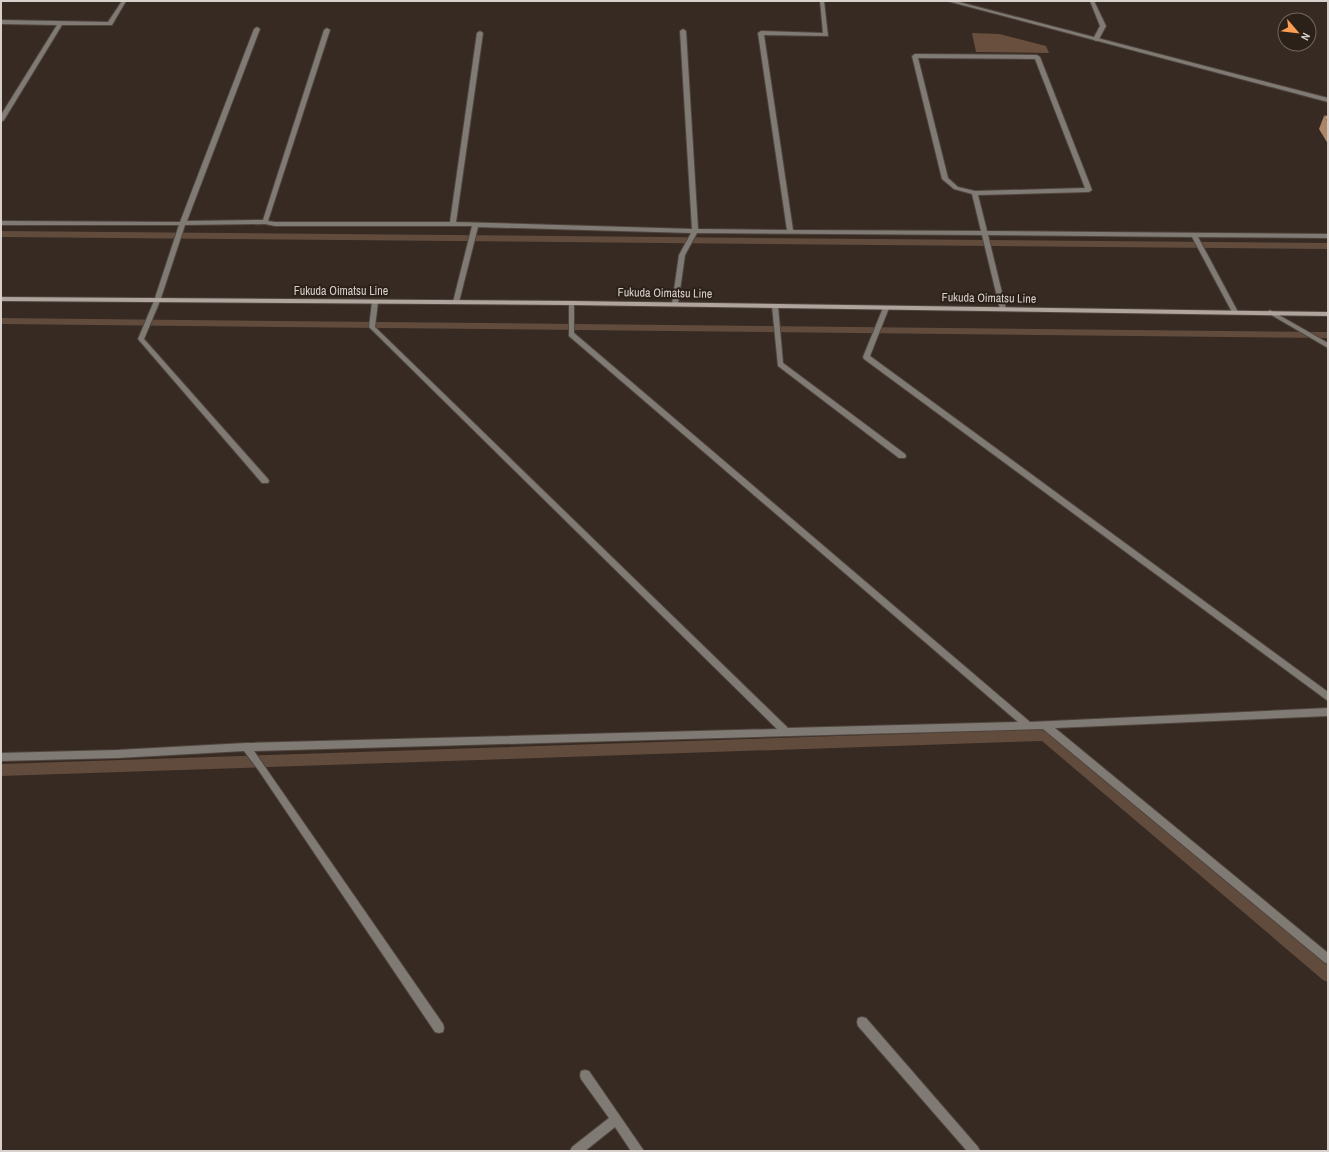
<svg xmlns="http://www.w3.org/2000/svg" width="1329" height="1152" font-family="'Archivo Narrow',sans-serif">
<rect width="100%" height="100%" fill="#362a22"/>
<!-- green -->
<path fill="#69503e" d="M972,33L999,34L1046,46L1049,53L976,52Z"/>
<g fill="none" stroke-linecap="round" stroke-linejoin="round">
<!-- stream -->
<path fill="#614b3d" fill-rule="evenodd" d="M1,231L1328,243V249L1,237Z
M1,318L1328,332V338L1,324Z
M1045,729L1050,731L1328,965V982L1323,980L1042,741L1,776V764Z"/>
<defs>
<path id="minor" d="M122,1H126L112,25H62L4,120L1,122V115L57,25L1,24V20L108,22Z
M820,1H824L828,36L764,35L793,230L981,231L972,194L954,189L942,179L912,56L915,54L1037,55L1040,57L1092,190L1089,192L978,195L987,231L1328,234V238L1198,237L1238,312L1235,314L1232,312L1192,237L988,235L1006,309L1003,311L1000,309L982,235L697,233L685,255L678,304L675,306L672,304L679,255L691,233L478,227L459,302L456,304L453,302L472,226H275L265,224L185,225L160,301L144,339L268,479L269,481L268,483H262L138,339L154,301L179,225H1V221L180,222L254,29L257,27L260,29L187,221L263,220L324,30L327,28L330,30L268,221L275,222H450L477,33L480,31L483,33L456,222L692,229L680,31L683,29L686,31L698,229L787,230L758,33L761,31L823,33ZM918,58L1035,59L1085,188L975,191L958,187L948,178Z
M1090,1H1094L1106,26L1099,39L1096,41L1093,39L1100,26Z
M375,300L378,302L375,327L788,728L1018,722L569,336V302L571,301L574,303V333L1030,722L1328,708V716L1055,728L1328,953V964L1324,962L1043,729L254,751L443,1024L444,1028L443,1032L439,1033L435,1032L259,771L244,751L117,758L1,761V753L117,750L246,743L777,729L370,328L369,327L372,302Z
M775,304L778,306L783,363L905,454L906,456L905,458H899L778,366L772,306Z
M886,306L889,308L870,356L1328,692V701L864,359L863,357L883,308Z
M1270,310L1328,343V348L1268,313L1267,312Z
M862,1017L866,1018L978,1147L980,1151H967L858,1026L857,1022L858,1018Z
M585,1070L589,1071L644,1151H631L615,1127L585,1151H570L572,1147L609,1118L581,1079L580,1075L581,1071Z"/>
<path id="tertiary" d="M947,1H955L1328,98V102Z"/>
<path id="secondary" d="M1,297L571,301L1328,312V316L571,305L1,301Z"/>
</defs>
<!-- minor casing -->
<use href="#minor" stroke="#50453d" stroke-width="2"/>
<!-- tertiary casing -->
<use href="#tertiary" stroke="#50453d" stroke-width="2"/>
<!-- secondary casing -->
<use href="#secondary" stroke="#50453d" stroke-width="2"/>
<!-- minor -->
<use href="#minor" fill="#807a75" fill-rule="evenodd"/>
<!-- tertiary -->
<use href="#tertiary" fill="#807a75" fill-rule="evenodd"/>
<!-- secondary -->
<use href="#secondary" fill="#afa59e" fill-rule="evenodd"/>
</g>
<!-- wall -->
<path fill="#ac8466" d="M1324,116H1328V144L1319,129Z"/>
<!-- building -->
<path fill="#c89977" stroke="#8c6b53" d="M1324,116H1328V122Z"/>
<g text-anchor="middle" stroke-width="4" stroke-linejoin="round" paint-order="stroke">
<!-- street labels -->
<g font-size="12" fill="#d7d0cb" stroke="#2c2119">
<text x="341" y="295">Fukuda Oimatsu Line</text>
<text transform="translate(665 293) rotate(1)" y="4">Fukuda Oimatsu Line</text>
<text transform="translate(989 298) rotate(1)" y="4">Fukuda Oimatsu Line</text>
</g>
</g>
<!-- border -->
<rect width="1329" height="1152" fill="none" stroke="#d7d0cb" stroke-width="4"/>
<!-- north arrow -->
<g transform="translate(1297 32) rotate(118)"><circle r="19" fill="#2c2119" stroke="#706760"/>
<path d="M0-3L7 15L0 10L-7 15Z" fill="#fc9d52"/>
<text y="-6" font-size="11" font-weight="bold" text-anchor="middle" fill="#d7d0cb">N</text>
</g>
</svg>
